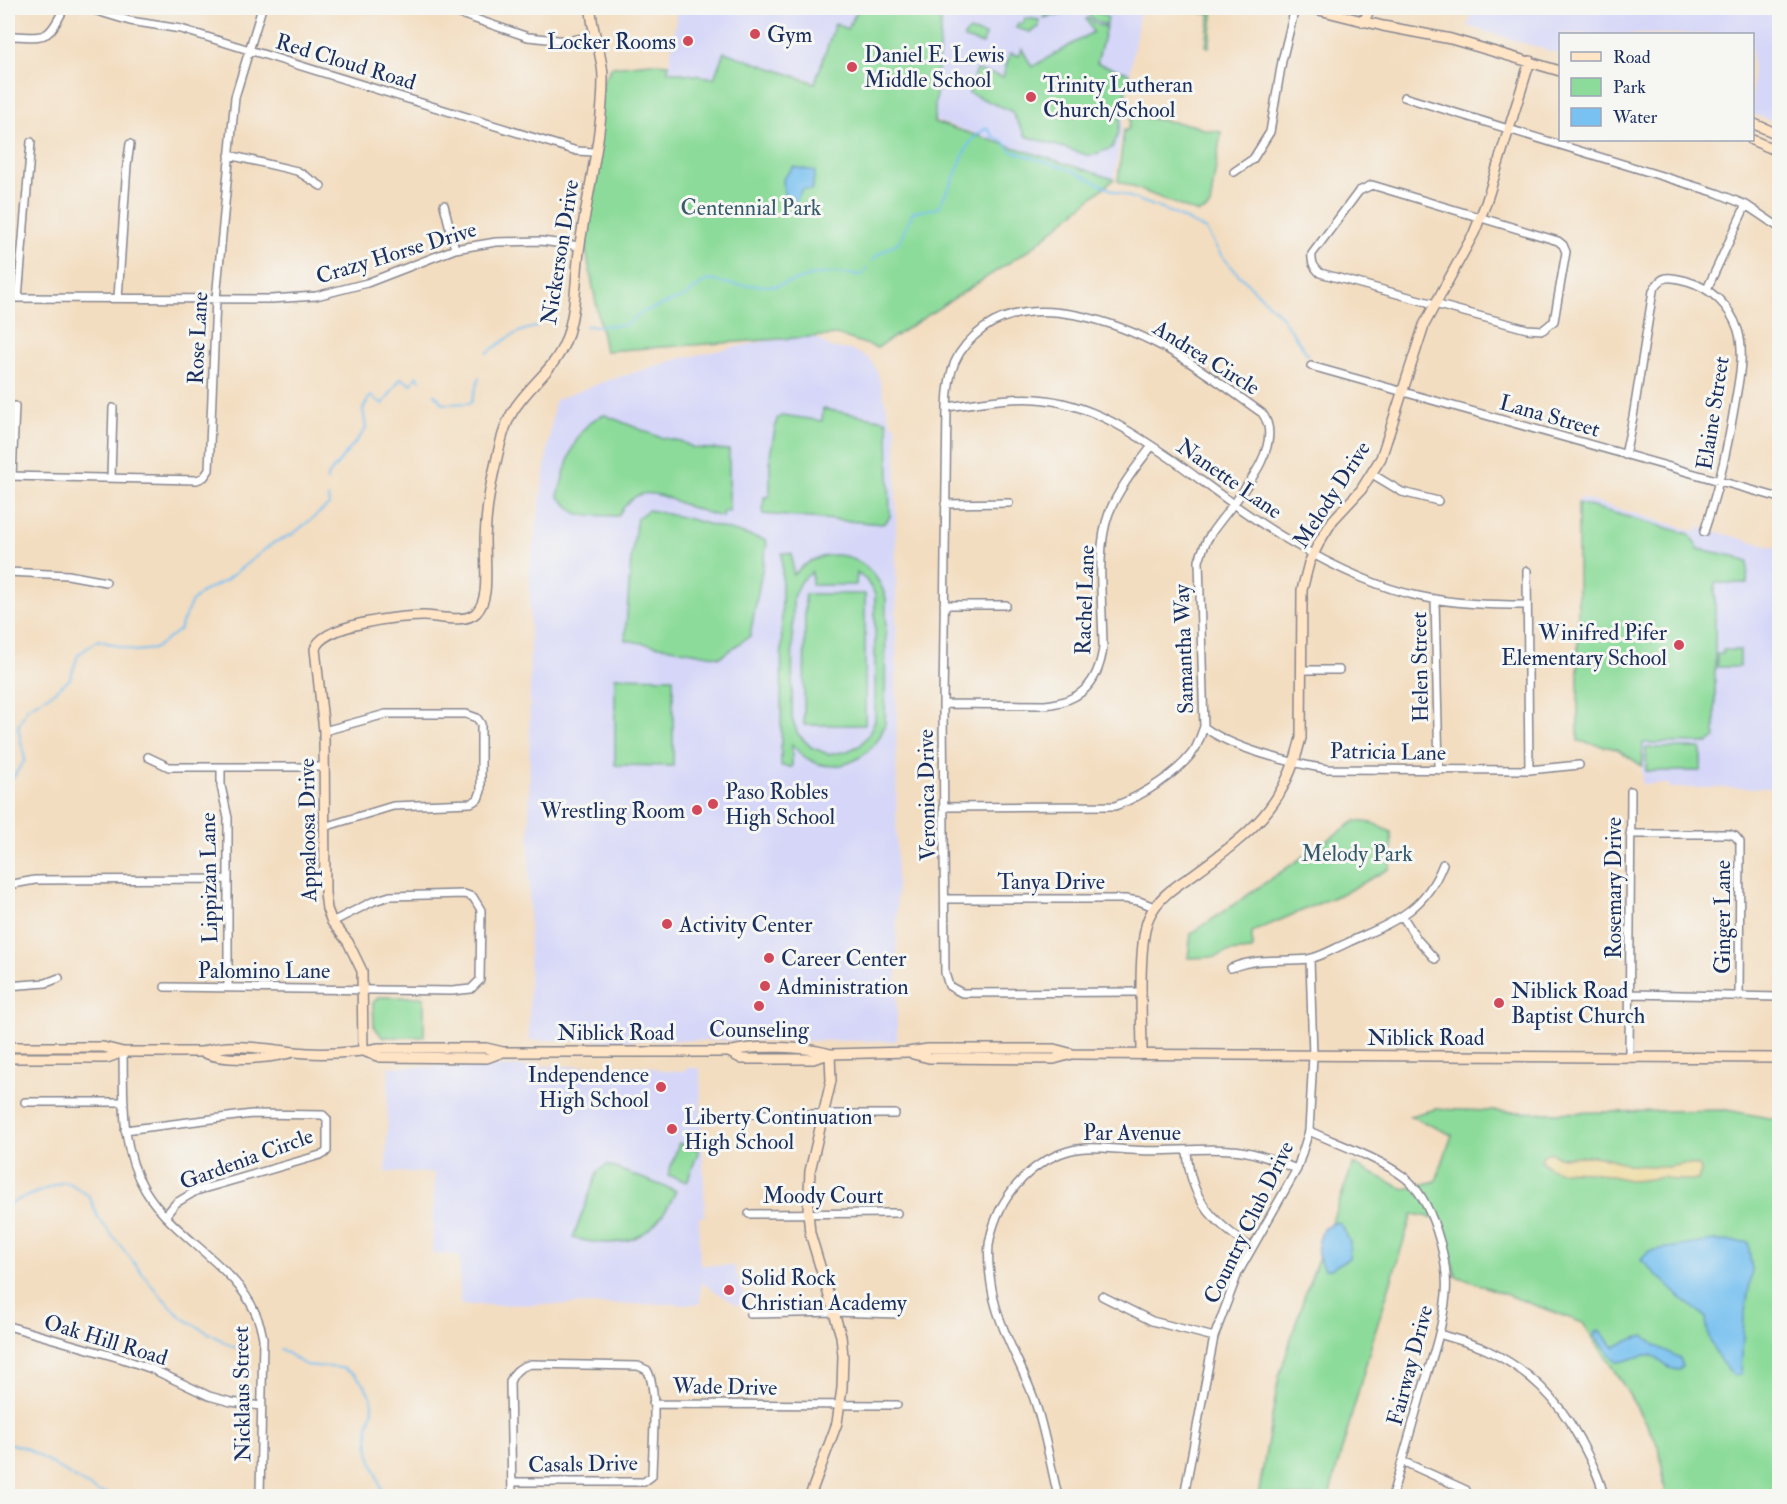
<svg xmlns="http://www.w3.org/2000/svg" width="1787" height="1504" font-family="'IM FELL Double Pica',serif">
<rect width="100%" height="100%" fill="#f6f6f2"/>
<filter id="ink" filterUnits="userSpaceOnUse"><feTurbulence type="fractalNoise" baseFrequency=".0167" numOctaves="2"/><feDisplacementMap in="SourceGraphic" scale="12" xChannelSelector="R" yChannelSelector="G"/><feConvolveMatrix kernelMatrix="1 2 1 2 8 2 1 2 1" color-interpolation-filters="sRGB"/></filter>
<filter id="wash" filterUnits="userSpaceOnUse"><feTurbulence type="fractalNoise" baseFrequency=".008" numOctaves="4" result="noise"/><feDisplacementMap in="SourceGraphic" scale="24" xChannelSelector="R" yChannelSelector="G"/><feGaussianBlur stdDeviation="1.35" result="paint"/><feColorMatrix in="noise" values="0 0 0 0 0 0 0 0 0 0 0 0 0 0 0 0 0 1.4 0 .05"/><feComposite in="paint" operator="in"/></filter>
<g filter="url(#wash)">
<rect width="100%" height="100%" fill="#f3ddc0"/>
<!-- built -->
<path fill="#d6d7f8" d="M678,8H1140L1114,179L724,52L714,78L668,70Z
M1473,8H1779V124L1753,114L1752,34H1560V54L1468,26Z
M799,338H817L832,348L851,350L869,358L877,371L891,423L896,426L897,1041L529,1040L530,571L555,400L603,382L682,358L760,342Z
M1578,497L1698,532L1699,527L1779,549V788H1669V784H1642V766L1618,749L1578,741Z
M648,1066L662,1071H683L687,1068H700L705,1216L699,1217L700,1265L734,1266L746,1300L738,1306L701,1282L700,1304L460,1305V1255L432,1254L435,1173L386,1172L389,1067Z"/>
<!-- green -->
<path fill="#8cdb9a" stroke="#54857c" stroke-width="1.5" fill-rule="evenodd" d="M859,8H942L934,122L1114,179L1029,250L877,348L838,335L605,351L582,229L603,81L612,67L651,63L669,64L668,71L714,78L724,52L815,83L835,24L847,29Z
M1054,8H1073L1057,16L1053,15L1044,18L1043,16Z
M1088,8H1092L1108,18L1106,25C1097,22 1088,19 1088,8Z
M1197,8H1214L1209,47L1206,46L1210,15L1197,11Z
M1025,18L1039,20V27L1030,32L1016,28L1018,23L1023,24Z
M1088,18L1095,24L1106,27L1097,63L1129,73L1118,134L1112,148L1090,156L1026,136L1011,111L969,93L976,70L1003,77L1010,53L1019,56L1022,49L1032,67L1093,32L1086,19Z
M969,31L985,35L983,44L964,39V36Z
M1135,116L1192,125L1206,130L1221,132L1210,206L1206,210L1198,213L1118,181L1124,130H1128L1131,118Z
M823,409L886,420L888,428L890,517L883,524L763,514L764,497L770,496V455L777,419L783,415L822,421Z
M605,415L659,437L680,441L694,448L729,450V511H723L722,517C711,514 701,511 690,507C660,496 639,479 618,516L578,515L558,496C565,471 574,422 605,415Z
M1578,503L1689,534L1699,549L1739,557V559L1748,562L1747,583H1715V738L1709,743H1643L1642,766L1617,749L1578,741Z
M648,510L686,518L765,540L767,543L750,636L720,657L625,640L631,560L637,518Z
M782,553L792,554L793,575C826,540 872,553 886,598L885,723C878,754 840,777 810,760C803,757 798,751 792,745V767L781,766ZM812,572V585H856L857,572L866,580L875,594V720L869,734L861,745L845,752L828,754L811,747L798,734L792,719L793,597L800,582Z
M805,594H865V725H804Z
M1723,650H1740V667H1717V654H1723Z
M615,677L673,678V766L615,765Z
M1646,748H1701V771H1646Z
M1355,821L1373,823L1391,832L1392,853L1389,869L1348,891L1252,932V950L1227,952L1216,957L1188,958L1191,934Z
M379,997H424V1037H382L374,1026L373,1003Z
M1436,1109L1545,1113L1727,1110L1779,1120V1496H1666L1659,1446L1621,1381L1583,1323L1456,1276L1442,1219L1412,1214L1373,1339L1329,1496H1258L1279,1377L1304,1297L1353,1164L1404,1189L1436,1181L1452,1135L1410,1116Z
M679,1143L699,1150L687,1182L668,1175Z
M607,1165L676,1191C654,1240 623,1251 573,1238L598,1171Z"/>
<!-- sand -->
<path fill="#eeda9e" stroke="#84847e" stroke-width="1.5" d="M1550,1152L1558,1157L1591,1156L1607,1158L1631,1165L1669,1167L1683,1164L1697,1165L1701,1172L1698,1180H1673L1664,1177L1634,1181L1592,1172L1559,1171L1549,1168L1541,1160L1543,1155Z"/>
<!-- water -->
<path fill="#78c1f0" stroke="#4a78a7" stroke-width="1.5" d="M793,167L815,171L812,190L802,189L794,205L785,203L783,179Z
M1335,1222L1341,1224L1350,1242L1349,1258L1331,1269H1324C1315,1252 1316,1247 1323,1229Z
M1714,1241L1748,1242L1752,1271L1744,1318L1741,1374L1734,1376C1716,1359 1707,1342 1706,1317L1683,1300L1641,1260L1649,1251Z
M1600,1331L1614,1347L1636,1338L1645,1336L1656,1346L1680,1358L1683,1366L1679,1370C1662,1369 1661,1357 1650,1355C1640,1354 1628,1362 1616,1362L1594,1335L1595,1332Z"/>
<g fill="none" stroke-linecap="round" stroke-linejoin="round">
<!-- stream -->
<path stroke="#78c1f0" stroke-width="2" d="M872,261L876,256L900,241L913,212L938,208C943,198 949,188 954,178C963,158 966,139 987,128L994,137L1004,142L1012,151L1071,170L1114,191L1170,212L1206,230L1221,255L1239,275L1280,315L1308,355
M585,326L626,325L641,313L684,297L707,280L737,285L776,286L814,275L833,273L862,275L867,268
M487,353C502,342 516,330 536,327
M434,394L444,404L471,403L479,378
M327,481V477L366,429L363,409L370,396L383,404L401,378L411,385L417,376L420,380
M8,780L12,779L25,760L18,727L27,708L51,694L70,679L78,655L98,640L135,651L154,649L179,630L191,603L202,592L225,581L273,543L293,534L329,505L328,497
M8,1204L63,1182L71,1184L89,1196L99,1219L158,1293L181,1317L233,1347L249,1348
M281,1349L305,1365L342,1368L354,1374L364,1384L371,1397L373,1411L368,1426L369,1452L384,1496
M8,1443L26,1448L98,1492L118,1496"/>
</g>
</g>
<g filter="url(#ink)">
<g fill="none" stroke-linecap="round" stroke-linejoin="round">
<defs>
<path id="street" d="M87,8L130,21L181,29L577,151L594,152
M443,8L528,37L567,41L595,36
M8,36C44,36 47,44 64,8
M1404,97L1717,193L1746,205L1780,228
M229,155L297,171L321,186
M1234,172L1253,159L1270,132L1282,61L1295,8
M1372,185L1558,241L1563,245L1566,252L1554,321L1543,330L1527,329L1320,273C1314,267 1311,263 1312,254L1359,191Z
M444,205L455,249
M1707,289L1746,205
M8,298L271,299L316,296L367,283L455,249L496,242L541,241L579,246
M18,298L31,142
M118,298L127,165L130,144
M1311,366L1780,498
M947,407C977,403 1007,397 1037,399C1089,403 1131,431 1173,460C1212,488 1251,519 1293,543C1331,565 1375,587 1418,596C1454,604 1490,605 1527,605
M1625,455L1633,417L1653,291C1662,273 1671,277 1687,281C1711,288 1730,306 1738,330C1745,354 1739,379 1735,403C1728,447 1718,490 1704,532
M1372,474L1402,492L1438,501
M8,476L197,480L204,477L209,470L216,299L235,97L262,8
M12,476L15,406
M111,478L113,408
M945,504L1009,503
M1527,571L1529,770
M8,572L68,575L106,582
M1435,599L1439,770
M944,605H1006
M1301,670H1339
M943,704L1045,705C1081,701 1098,684 1103,648C1103,607 1095,550 1109,513C1119,488 1136,467 1152,446
M1204,727C1233,749 1291,763 1327,769L1529,770L1579,765
M324,731L386,714H466L477,718L481,724V791L478,799L471,803L393,806L324,827
M148,757L169,767H324
M221,768V786L228,818V988
M945,807L1115,806C1142,796 1179,773 1195,749C1199,742 1201,734 1204,727L1199,561C1202,551 1205,543 1210,535C1229,506 1289,448 1262,413C1231,391 1200,367 1167,349C1117,322 1035,292 984,328C954,350 948,372 947,407L943,704L945,973L949,986L962,993L1142,992
M1630,834H1729L1735,836L1740,842L1739,997
M8,885L35,880L228,879
M946,899H1125L1139,901L1154,907
M1403,917L1417,939L1435,959
M1231,968C1257,957 1282,962 1308,959C1321,957 1335,948 1347,943C1390,923 1424,913 1443,864
M8,986L46,983L59,978
M165,987L452,991L471,989L480,980L481,910L473,897L464,894L390,896L374,901L332,922
M1630,994L1780,997
M123,1052C124,1099 120,1148 145,1190C178,1245 252,1270 263,1338L260,1496
M1629,1057L1631,791
M25,1102H124
M750,1114H895
M125,1130L252,1114L323,1115L327,1119V1151L324,1154L196,1191L176,1203L165,1216
M1309,1131C1338,1144 1379,1158 1404,1177C1432,1198 1449,1260 1446,1294C1443,1327 1432,1359 1422,1391C1412,1426 1402,1461 1392,1496
M1187,1151C1190,1200 1213,1222 1252,1248
M749,1214L897,1213
M1102,1296L1152,1321L1214,1337
M750,1314L835,1312L898,1314
M8,1326L123,1359L152,1369L209,1396L231,1402L261,1406
M1439,1334C1455,1339 1472,1343 1487,1350C1529,1370 1557,1398 1579,1438C1589,1457 1599,1475 1604,1496
M653,1404L897,1405
M1402,1461L1466,1490
M512,1496L510,1382C514,1371 520,1367 531,1364L638,1366L647,1370C659,1389 652,1452 652,1476L644,1482H512
M1058,1496C1050,1464 1045,1430 1034,1399C1023,1368 1005,1339 996,1307C991,1290 986,1256 990,1239C998,1199 1028,1163 1068,1151C1089,1145 1110,1149 1131,1150C1165,1153 1198,1147 1231,1150C1254,1151 1276,1161 1297,1169
M1184,1496L1214,1337L1238,1273L1297,1169L1309,1131L1313,1056L1310,959"/>
<path id="secondary" d="M1311,8L1383,26L1451,39L1560,71
M1364,22L1370,8
M1752,123L1780,135
M1752,140L1780,152
M8,1047H103L123,1052H202C230,1042 265,1049 295,1052C320,1055 354,1053 379,1048H486L503,1052H729C753,1045 805,1046 830,1054
M363,1051L362,971L348,942L332,922L327,909L325,893L324,731L315,649C322,624 400,616 423,616C438,616 464,624 476,613C481,608 484,599 485,592C487,575 485,556 485,538C486,513 490,486 496,462C500,444 504,426 513,411C528,386 554,370 565,342C577,312 575,276 580,244C588,191 603,132 603,78C603,54 591,32 591,8
M202,1052C224,1062 266,1059 290,1053
M366,1052L380,1057L487,1058L503,1052
M729,1052L742,1059H813L830,1054L908,1052L928,1049H1054L1073,1054L1780,1058
M913,1054L929,1058L1054,1059L1072,1054
M1142,1054C1142,1023 1137,943 1149,917C1158,897 1176,886 1194,874C1250,833 1284,809 1301,738L1302,590L1309,563L1320,541L1333,520L1361,490L1381,458L1424,325L1474,233L1486,203L1530,61
M8,1058H107L123,1052
M810,1496L837,1423L842,1388L843,1356L841,1336L810,1233L808,1212L810,1171L831,1081L830,1054"/>
</defs>
<!-- street casing -->
<use href="#street" stroke="#87868f" stroke-width="10"/>
<!-- secondary casing -->
<use href="#secondary" stroke="#87868f" stroke-width="12"/>
<!-- street -->
<use href="#street" stroke="#fff" stroke-width="7"/>
<!-- secondary -->
<use href="#secondary" stroke="#ffe4c6" stroke-width="9"/>
</g>
</g>
<!-- markers -->
<g fill="#d1495b" stroke="#f6f6f2" stroke-width="2">
<circle cx="755" cy="34" r="6"/>
<circle cx="688" cy="41" r="6"/>
<circle cx="852" cy="67" r="6"/>
<circle cx="1031" cy="97" r="6"/>
<circle cx="1679" cy="645" r="6"/>
<circle cx="713" cy="804" r="6"/>
<circle cx="697" cy="810" r="6"/>
<circle cx="667" cy="924" r="6"/>
<circle cx="769" cy="958" r="6"/>
<circle cx="765" cy="986" r="6"/>
<circle cx="1499" cy="1003" r="6"/>
<circle cx="759" cy="1006" r="6"/>
<circle cx="661" cy="1087" r="6"/>
<circle cx="672" cy="1129" r="6"/>
<circle cx="729" cy="1290" r="6"/>
</g>
<g text-anchor="middle" stroke-width="6" stroke-linejoin="round" paint-order="stroke">
<!-- poi labels -->
<g font-size="22" fill="#1b2f5e" stroke="#f6f6f2" text-anchor="start">
<text x="767" y="42">Gym</text>
<text x="676" y="49" text-anchor="end">Locker Rooms</text>
<text x="864" y="62">Daniel E. Lewis<tspan x="864" dy="25">Middle School</tspan></text>
<text x="1043" y="92">Trinity Lutheran<tspan x="1043" dy="25">Church/School</tspan></text>
<text x="1667" y="640" text-anchor="end">Winifred Pifer<tspan x="1667" dy="25">Elementary School</tspan></text>
<text x="725" y="799">Paso Robles<tspan x="725" dy="25">High School</tspan></text>
<text x="685" y="818" text-anchor="end">Wrestling Room</text>
<text x="679" y="932">Activity Center</text>
<text x="781" y="966">Career Center</text>
<text x="777" y="994">Administration</text>
<text x="1511" y="998">Niblick Road<tspan x="1511" dy="25">Baptist Church</tspan></text>
<text x="759" y="1037" text-anchor="middle">Counseling</text>
<text x="649" y="1082" text-anchor="end">Independence<tspan x="649" dy="25">High School</tspan></text>
<text x="684" y="1124">Liberty Continuation<tspan x="684" dy="25">High School</tspan></text>
<text x="741" y="1285">Solid Rock<tspan x="741" dy="25">Christian Academy</tspan></text>
</g>
<!-- street labels -->
<g font-size="22" fill="#1b2f5e" stroke="#f6f6f2">
<text transform="translate(346 61) rotate(17)" y="8">Red Cloud Road</text>
<text transform="translate(396 252) rotate(-17)" y="8">Crazy Horse Drive</text>
<text transform="translate(559 252) rotate(-81)" y="8">Nickerson Drive</text>
<text transform="translate(197 338) rotate(-87)" y="8">Rose Lane</text>
<text transform="translate(1207 357) rotate(32)" y="8">Andrea Circle</text>
<text transform="translate(1712 413) rotate(-81)" y="8">Elaine Street</text>
<text transform="translate(1550 415) rotate(16)" y="8">Lana Street</text>
<text transform="translate(1230 478) rotate(35)" y="8">Nanette Lane</text>
<text transform="translate(1331 494) rotate(-57)" y="8">Melody Drive</text>
<text transform="translate(1084 600) rotate(-88)" y="8">Rachel Lane</text>
<text transform="translate(1183 649) rotate(-92)" y="8">Samantha Way</text>
<text transform="translate(1419 667) rotate(-91)" y="8">Helen Street</text>
<text transform="translate(1388 751) rotate(1)" y="8">Patricia Lane</text>
<text transform="translate(926 795) rotate(-91)" y="8">Veronica Drive</text>
<text transform="translate(307 830) rotate(-91)" y="8">Appaloosa Drive</text>
<text transform="translate(208 878) rotate(-91)" y="8">Lippizan Lane</text>
<text x="1051" y="889">Tanya Drive</text>
<text transform="translate(1613 888) rotate(-90)" y="8">Rosemary Drive</text>
<text transform="translate(1722 917) rotate(-90)" y="8">Ginger Lane</text>
<text x="264" y="978">Palomino Lane</text>
<text x="616" y="1040">Niblick Road</text>
<text x="1426" y="1045">Niblick Road</text>
<text x="1132" y="1140">Par Avenue</text>
<text transform="translate(246 1158) rotate(-20)" y="8">Gardenia Circle</text>
<text x="823" y="1203">Moody Court</text>
<text transform="translate(1248 1222) rotate(-64)" y="8">Country Club Drive</text>
<text transform="translate(106 1339) rotate(17)" y="8">Oak Hill Road</text>
<text transform="translate(1409 1365) rotate(-75)" y="8">Fairway Drive</text>
<text transform="translate(725 1386) rotate(1)" y="8">Wade Drive</text>
<text transform="translate(241 1394) rotate(-91)" y="8">Nicklaus Street</text>
<text transform="translate(583 1463) rotate(-1)" y="8">Casals Drive</text>
</g>
<!-- park labels -->
<g font-size="22" fill="#375a6d" stroke="#f6f6f2">
<text x="751" y="215">Centennial Park</text>
<text x="1357" y="861">Melody Park</text>
</g>
</g>
<!-- margin -->
<rect width="1787" height="1504" fill="none" stroke="#f6f6f2" stroke-width="30"/>
<!-- legend -->
<rect x="1559" y="33" width="195" height="108" fill="#f6f6f2" stroke="#9ea6b7" stroke-width="1.5"/>
<rect x="1571" y="52" width="30" height="9" fill="#ffe4c6" stroke="#9ea6b7" stroke-width="1.5"/>
<text x="1613" y="63" font-size="18" fill="#1b2f5e">Road</text>
<rect x="1571" y="78" width="30" height="18" fill="#8cdb9a" stroke="#9ea6b7" stroke-width="1.5"/>
<text x="1613" y="93" font-size="18" fill="#1b2f5e">Park</text>
<rect x="1571" y="108" width="30" height="18" fill="#78c1f0" stroke="#9ea6b7" stroke-width="1.5"/>
<text x="1613" y="123" font-size="18" fill="#1b2f5e">Water</text>
</svg>
